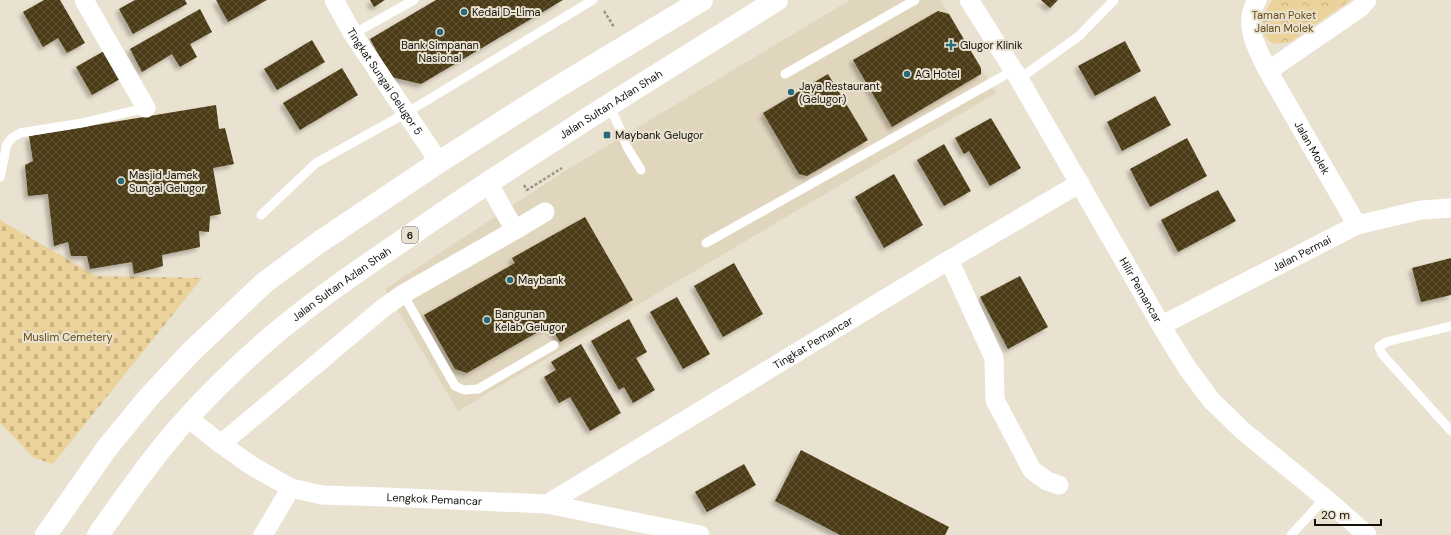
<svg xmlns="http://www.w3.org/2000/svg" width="1451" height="535" font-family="'DM Sans',sans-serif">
<defs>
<pattern id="cemetery-stones" width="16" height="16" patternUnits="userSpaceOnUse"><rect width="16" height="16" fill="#ebd29a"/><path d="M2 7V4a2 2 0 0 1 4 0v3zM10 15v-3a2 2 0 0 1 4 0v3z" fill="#c9b383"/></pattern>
<pattern id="park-crowns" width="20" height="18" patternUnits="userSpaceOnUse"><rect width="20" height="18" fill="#ebd29a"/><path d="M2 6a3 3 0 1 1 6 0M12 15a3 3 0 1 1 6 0" fill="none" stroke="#c9b383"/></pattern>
<pattern id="building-cross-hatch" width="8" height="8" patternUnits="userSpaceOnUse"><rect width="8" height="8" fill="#4b3b13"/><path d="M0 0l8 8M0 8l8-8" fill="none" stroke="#615434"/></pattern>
<filter id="shadow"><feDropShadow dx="-3.5" dy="3.5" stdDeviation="2" flood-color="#0004"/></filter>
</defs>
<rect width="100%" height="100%" fill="#eae2d1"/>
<!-- built -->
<path fill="#e0d5bd" d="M850,0H940L949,14L996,93L458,411L385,289L565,171Z"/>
<!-- cemetery -->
<path fill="url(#cemetery-stones)" d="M0,220L96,276L202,278L53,464L34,458L0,423Z"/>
<!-- park -->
<path fill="url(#park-crowns)" d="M1272,0H1351L1290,42L1275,44L1269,41L1263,33V17Z"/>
<!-- building -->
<path fill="url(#building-cross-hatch)" filter="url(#shadow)" d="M44,0H60L85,43L67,53L58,38L43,47L23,12Z
M135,0H185L187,4L133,34L119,9Z
M216,0H267L228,22Z
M370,0H385L374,7Z
M436,0H563L421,84L391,77L370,39Z
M1041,0H1058L1050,8Z
M200,9L212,32L190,44L197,57L180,67L172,54L142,72L130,49Z
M938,11L949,14L981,68V74L892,127L853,60Z
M312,40L325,62L277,90L264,69Z
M1125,41L1141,71L1095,96L1078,66Z
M104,51L120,79L92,95L76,67Z
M342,68L358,95L300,130L283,103Z
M828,74L868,140L807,176L799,174L763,113Z
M1155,96L1171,125L1122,151L1107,122Z
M216,105L219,129L225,128L234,164L213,168L221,214L210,216L209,232L199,231L200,247L162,255L163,266L134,274L132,262L90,269L87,256H71L68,242L54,246L48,194L28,196L25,165L33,161L29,136Z
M991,118L1021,168L990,186L969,151L964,154L955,138Z
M1187,138L1207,176L1150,207L1130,169Z
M944,144L971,191L944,206L917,160Z
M894,174L923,225L884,248L855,197Z
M1218,190L1236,221L1178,252L1161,220Z
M585,217L633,300L560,342L550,325L467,373L455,369L424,315L515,263L512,258Z
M1451,258V295L1421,302L1412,268Z
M734,263L763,314L723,337L694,286Z
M1020,276L1048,327L1008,349L980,297Z
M677,297L710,354L683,369L650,312Z
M629,319L647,352L636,358L655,390L633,403L624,387L619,390L591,341Z
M581,344L621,413L590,431L570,397L559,403L544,377L556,370L551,362Z
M801,450L949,527L945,535H840L775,501Z
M744,464L756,485L707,512L695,492Z"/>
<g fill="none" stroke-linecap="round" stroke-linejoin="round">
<!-- path -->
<path stroke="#9a9487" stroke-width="2.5" stroke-dasharray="3 2" stroke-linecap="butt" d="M604,11L614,27
M524,185L527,190L562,168"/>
<!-- lane -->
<path stroke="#fff" stroke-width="9" d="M353,34L414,0
M785,74L915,0
M1019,79L1079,36L1114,0
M609,105L621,131L627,147L641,170
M0,177L7,144L12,138L20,133L82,123L146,108
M261,215L316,163L406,113L593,0
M706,243L1014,70
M403,294L455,386L464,390L478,389L554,345
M1451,326L1386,342L1379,347L1382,354L1451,431
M1291,535L1325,498"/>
<!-- street -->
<g stroke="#fff" stroke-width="19">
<path d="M84,0L146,108"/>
<path id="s1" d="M334,0L353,34L439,162"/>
<path id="s2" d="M969,0L1019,79L1168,337L1188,369L1211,400L1243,431L1325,498L1367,535"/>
<path id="s3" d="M1257,0C1242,24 1257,49 1268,71L1357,225"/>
<path d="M1268,71L1360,8L1367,0"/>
<path d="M515,230L545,212"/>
<path d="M949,260L994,358L995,400L1032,470L1047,481L1059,485"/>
<path id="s4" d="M1162,325L1357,225L1421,210L1451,208"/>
<path id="s5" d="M188,418L221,444L252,466L291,488L322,495L385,497L547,504L700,535"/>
<path d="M221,444L382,309L403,294L515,230L488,183"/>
<path id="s6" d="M547,504L949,260L1080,183"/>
<path d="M263,535L291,488"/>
</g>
<!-- highway -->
<g stroke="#fff" stroke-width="22">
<path d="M46,535L107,448L148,398L191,352L264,283L318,243L439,162L556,88L702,0"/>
<path id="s7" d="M98,535C120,504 142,472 166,443C195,407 229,374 264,343C317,297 376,259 434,219C546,143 662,72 777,0"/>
</g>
</g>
<!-- markers -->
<g fill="#276b7b" stroke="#eae2d1" stroke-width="1.5">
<circle cx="464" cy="12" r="4"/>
<circle cx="440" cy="32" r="4"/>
<path d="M949 39h4v4h4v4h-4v4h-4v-4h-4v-4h4z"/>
<circle cx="907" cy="74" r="4"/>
<circle cx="791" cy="92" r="4"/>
<rect x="603" y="131" width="8" height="8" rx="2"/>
<circle cx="121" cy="181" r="4"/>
<circle cx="510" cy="280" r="4"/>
<circle cx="487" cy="320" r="4"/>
</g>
<g text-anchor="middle" stroke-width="4" stroke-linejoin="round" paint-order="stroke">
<!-- shield labels -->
<rect fill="#eae2d1" stroke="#545046" stroke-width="1" x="402" y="227" width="16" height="16" rx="3"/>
<g font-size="10" font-weight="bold" fill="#14110b">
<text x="410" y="239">6</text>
</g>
<!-- poi labels -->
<g font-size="11" fill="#14110b" stroke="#eae2d1" text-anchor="start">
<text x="472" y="16">Kedai D-Lima</text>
<text x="440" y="49" text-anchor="middle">Bank Simpanan<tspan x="440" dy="13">Nasional</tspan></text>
<text x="960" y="49">Glugor Klinik</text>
<text x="915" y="78">AG Hotel</text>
<text x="799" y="90">Jaya Restaurant<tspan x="799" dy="13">(Gelugor)</tspan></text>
<text x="615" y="139">Maybank Gelugor</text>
<text x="129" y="179">Masjid Jamek<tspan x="129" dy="13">Sungai Gelugor</tspan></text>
<text x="518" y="284">Maybank</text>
<text x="495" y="318">Bangunan<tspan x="495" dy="13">Kelab Gelugor</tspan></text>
</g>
<!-- park labels -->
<g font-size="11" fill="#644e15" stroke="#eae2d1">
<text x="1284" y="19">Taman Poket<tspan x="1284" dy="13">Jalan Molek</tspan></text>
<text x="68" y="341">Muslim Cemetery</text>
</g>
<!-- street labels -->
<g font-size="11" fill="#14110b" stroke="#eae2d1">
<text dy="4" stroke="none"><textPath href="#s1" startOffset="96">Tingkat Sungai Gelugor 5</textPath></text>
<text dy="4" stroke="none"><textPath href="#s7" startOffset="676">Jalan Sultan Azlan Shah</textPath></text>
<text dy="4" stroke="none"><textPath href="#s3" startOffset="164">Jalan Molek</textPath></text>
<text dy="4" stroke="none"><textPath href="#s4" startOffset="157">Jalan Permai</textPath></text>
<text dy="4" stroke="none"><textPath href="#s7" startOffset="352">Jalan Sultan Azlan Shah</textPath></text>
<text dy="4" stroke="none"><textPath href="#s2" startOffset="337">Hilir Pemancar</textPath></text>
<text dy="4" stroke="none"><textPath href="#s6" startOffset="311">Tingkat Pemancar</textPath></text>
<text dy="4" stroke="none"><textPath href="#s5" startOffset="269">Lengkok Pemancar</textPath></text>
</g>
</g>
<!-- scale -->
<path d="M1315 519v6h66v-6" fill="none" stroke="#14110b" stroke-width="2"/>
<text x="1321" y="519" font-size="12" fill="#14110b" stroke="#eae2d1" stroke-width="3" paint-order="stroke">20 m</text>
</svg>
